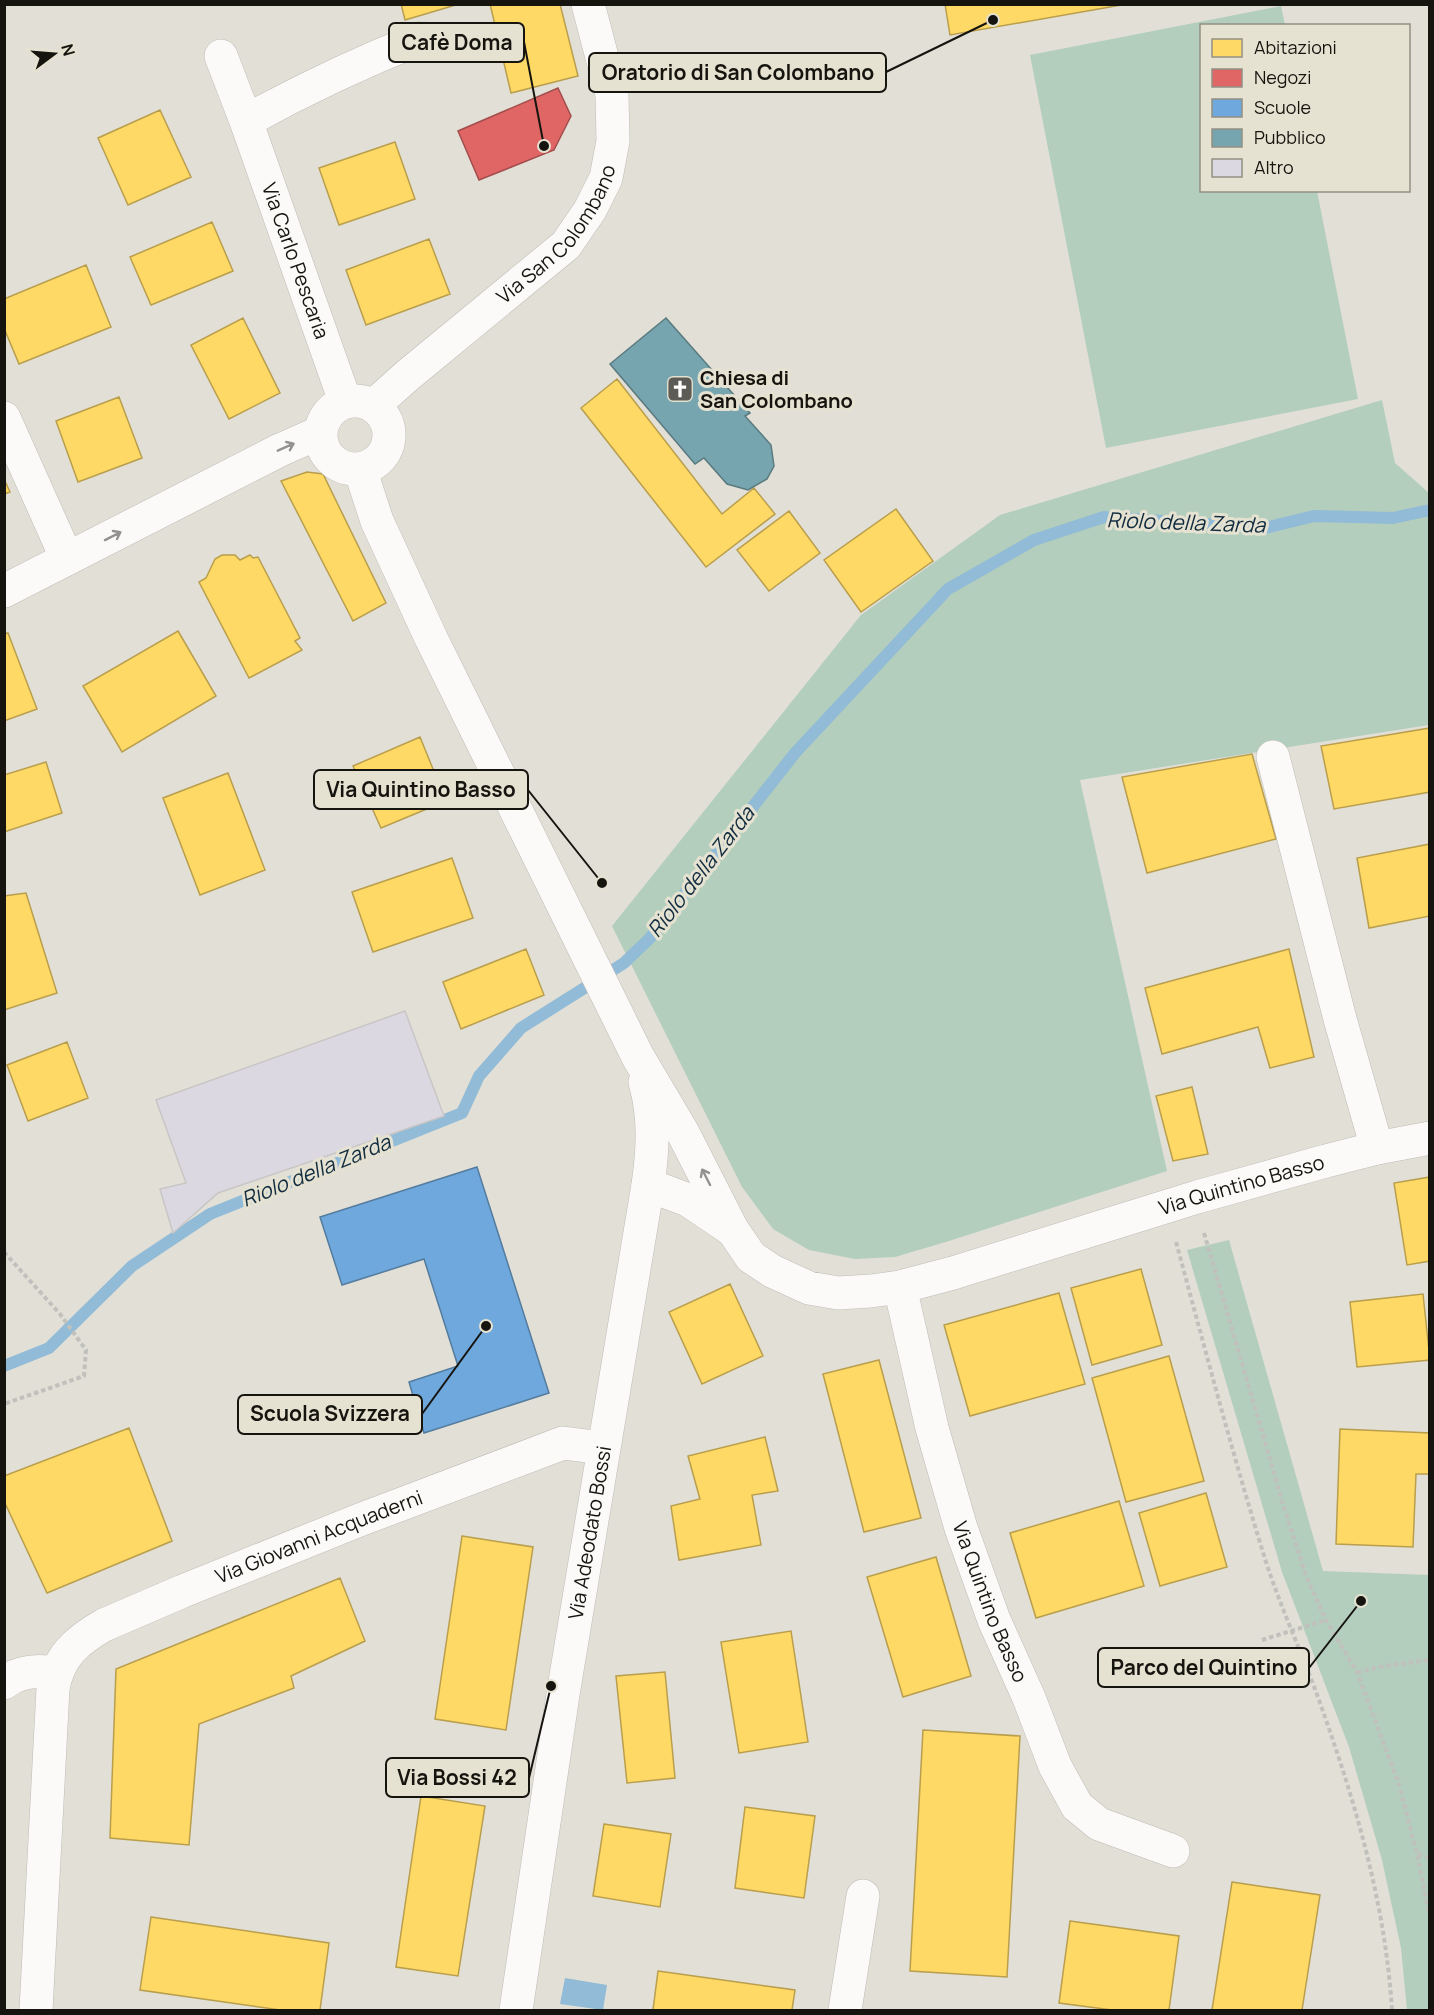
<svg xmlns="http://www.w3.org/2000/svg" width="1434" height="2015" font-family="Manrope,sans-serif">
<rect width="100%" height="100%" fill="#e2dfd7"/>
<!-- green -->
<path fill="#b3cebc" d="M1281,6L1285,25L1202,26V190L1317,191L1358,399L1106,448L1030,55Z
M1382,400L1395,463L1429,493V725L1080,780L1167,1171L949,1241L895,1257L855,1259L809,1250L773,1229L742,1187L612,926L861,615L1000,515Z
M1229,1240L1323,1571L1429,1575V2010H1407L1401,1948L1382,1860L1349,1747L1282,1572L1187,1250Z"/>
<!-- water -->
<path fill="#91bbd6" d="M565,1978L607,1985L603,2010L560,2004Z"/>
<!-- homes -->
<path fill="#ffd966" stroke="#b99e4c" stroke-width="1.5" d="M401,4H459L405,20Z
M490,4H560L578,76L511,93Z
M945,4H1127L950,35Z
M160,110L191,177L128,205L98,138Z
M395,142L415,199L339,225L319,168Z
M212,222L233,271L151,305L130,257Z
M429,239L450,294L366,325L346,270Z
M86,265L111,327L19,364L4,328V299Z
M243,318L280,393L229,419L191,345Z
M617,379L722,514L754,488L775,514L706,567L581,408Z
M119,397L142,458L78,482L56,421Z
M307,472L323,474L386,603L353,621L281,481Z
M4,479L10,492L4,494Z
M896,509L933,561L861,612L824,560Z
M789,511L820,553L769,591L737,550Z
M222,555H235L240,560L250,555L253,558L258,557L300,638L295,641L302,650L249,678L199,582L206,578L215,559Z
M178,631L216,696L122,752L83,686Z
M8,633L37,709L4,721V634Z
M1430,728V792L1334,809L1321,746Z
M420,737L446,801L381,828L353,766Z
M1252,754L1276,839L1147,873L1122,777Z
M46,762L62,813L4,832V775Z
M228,773L265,870L200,895L163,798Z
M1430,844V916L1369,928L1357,858Z
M452,858L473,918L373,952L352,892Z
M26,893L57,993L4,1010V896Z
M526,949L544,995L461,1029L443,982Z
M1289,949L1314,1057L1270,1068L1258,1027L1162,1054L1145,988Z
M67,1042L88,1098L28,1121L7,1065Z
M1192,1087L1208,1154L1173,1161L1156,1096Z
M1430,1177V1261L1407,1265L1394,1183Z
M1141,1269L1162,1345L1092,1365L1071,1288Z
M730,1284L763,1356L702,1384L669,1312Z
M1059,1293L1085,1384L970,1416L944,1325Z
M1423,1294L1430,1360L1357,1367L1350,1302Z
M1169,1356L1204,1481L1126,1502L1092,1378Z
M879,1360L921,1518L864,1532L823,1374Z
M129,1428L172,1541L47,1593L4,1501V1476Z
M1340,1429L1430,1433V1474H1416L1413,1547L1336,1544Z
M765,1437L778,1491L752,1495L761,1545L679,1560L671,1506L700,1499L688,1456Z
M1206,1493L1227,1567L1160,1586L1139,1513Z
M1119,1501L1144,1586L1036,1618L1010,1533Z
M462,1536L533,1547L506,1730L435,1719Z
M936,1557L971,1676L903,1697L867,1577Z
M340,1578L365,1641L291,1676L294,1688L199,1724L189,1845L110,1838L116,1669Z
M791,1631L808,1742L739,1753L721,1642Z
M665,1672L675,1778L627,1783L616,1676Z
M923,1730L1020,1736L1007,1977L910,1971Z
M421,1796L485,1806L458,1976L396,1967Z
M745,1807L815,1816L804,1898L735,1888Z
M604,1824L671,1834L660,1907L593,1896Z
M1232,1882L1320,1895L1302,2010H1212Z
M151,1917L329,1943L320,2010H280L140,1990Z
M1070,1921L1179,1936L1169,2010H1112L1059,2003Z
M658,1971L795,1990L792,2010H653Z"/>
<!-- shops -->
<path fill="#e06666" stroke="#a34d4c" stroke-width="1.5" d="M558,88L571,116L554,150L479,180L458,131Z"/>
<!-- schools -->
<path fill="#6fa8dc" stroke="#547c9e" stroke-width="1.5" d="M477,1167L549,1393L424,1433L409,1382L458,1366L424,1259L342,1285L320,1217Z"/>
<!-- public -->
<path fill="#76a5af" stroke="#597a7f" stroke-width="1.5" d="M666,318L750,413L745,416L771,445L774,466L767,479L748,490L727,484L704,458L695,464L610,364Z"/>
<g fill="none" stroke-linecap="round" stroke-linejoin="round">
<!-- stream -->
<path stroke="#91bbd6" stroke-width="12" d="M4,1366L49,1348L132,1266L210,1214L462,1113L479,1076L521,1028L624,963L650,938L795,753L948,589L1034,540L1104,517L1265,528L1314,516L1393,518L1430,510"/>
</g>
<!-- building -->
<path fill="#dcd8e1" stroke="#c8c6c5" stroke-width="1.5" d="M405,1011L444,1116L218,1193L173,1233L160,1189L186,1183L156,1100Z"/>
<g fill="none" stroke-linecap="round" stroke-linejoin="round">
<defs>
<g id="minor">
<path id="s1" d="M221,56L246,121L345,401"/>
<path d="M246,121C304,89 361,62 422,38"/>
<circle cx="355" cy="435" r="34"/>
<path id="s2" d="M376,406L380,400L408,375L566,245L590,210L606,178L613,141L612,95L588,4"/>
<path d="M4,418L67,559"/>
<path id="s3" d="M360,469L377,521L431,638L638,1057L683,1133L732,1229L751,1257L772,1271L809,1288L838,1293L871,1291L900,1287L953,1273L1197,1197L1326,1161L1377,1148L1430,1138"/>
<path d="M4,591L280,450L314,435H320"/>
<path d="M1273,757L1340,1019L1377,1148"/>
<path d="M648,1185L688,1200L731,1229"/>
<path id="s4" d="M900,1287L932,1428L961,1528L994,1620L1029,1698L1055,1766L1077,1806L1099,1824L1173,1851"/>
<path d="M4,1683C19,1671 38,1670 55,1673"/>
<path id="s5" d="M36,2010L53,1689C58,1657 76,1641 104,1625L183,1591L362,1519L563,1443L603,1448"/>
<path id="s6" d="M516,2010L564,1688L648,1185C653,1150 655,1117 645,1082"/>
<path d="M845,2010L863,1896"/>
</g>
</defs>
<!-- minor casing -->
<use href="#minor" stroke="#bebcb5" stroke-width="34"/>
<!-- path -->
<path stroke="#c0c0bd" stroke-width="4" stroke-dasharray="4.5 3" stroke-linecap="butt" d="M1204,1233L1283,1504L1306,1576L1326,1620L1357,1672L1399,1784L1417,1854L1430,1918
M1176,1242C1205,1349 1233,1456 1266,1562C1280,1605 1299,1647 1315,1689C1353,1794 1385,1899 1392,2010
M4,1252L60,1314L86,1350L84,1376L4,1404
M1262,1640L1326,1620
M1357,1672L1385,1666L1430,1660
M1418,1854L1430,1858"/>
<!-- minor -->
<use href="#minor" stroke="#fbfaf9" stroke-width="33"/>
</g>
<!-- one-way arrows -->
<defs><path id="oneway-shaft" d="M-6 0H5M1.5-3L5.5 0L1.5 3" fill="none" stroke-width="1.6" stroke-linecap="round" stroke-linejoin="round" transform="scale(1.5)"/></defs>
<g stroke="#949290">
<use href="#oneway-shaft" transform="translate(286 447) rotate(-24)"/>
<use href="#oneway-shaft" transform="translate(113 536) rotate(-27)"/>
<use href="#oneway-shaft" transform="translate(706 1177) rotate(-117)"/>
</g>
<!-- icons -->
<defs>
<symbol id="church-square" viewBox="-11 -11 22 22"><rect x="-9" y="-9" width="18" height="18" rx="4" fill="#5d5b55" stroke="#e6e2d2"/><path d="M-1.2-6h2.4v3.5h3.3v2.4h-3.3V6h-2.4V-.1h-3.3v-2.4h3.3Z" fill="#fff"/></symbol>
</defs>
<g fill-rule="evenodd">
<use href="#church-square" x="665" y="374" width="30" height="30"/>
</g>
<g text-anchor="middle" stroke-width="6" stroke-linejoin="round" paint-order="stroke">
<!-- street labels -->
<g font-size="20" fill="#16140f" stroke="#e6e2d2">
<text dy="7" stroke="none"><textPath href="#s2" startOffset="252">Via San Colombano</textPath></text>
<text dy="7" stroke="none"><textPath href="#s1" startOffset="218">Via Carlo Pescaria</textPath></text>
<text dy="7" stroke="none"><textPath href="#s3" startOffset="1395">Via Quintino Basso</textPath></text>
<text dy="7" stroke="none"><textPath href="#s6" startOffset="483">Via Adeodato Bossi</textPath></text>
<text dy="7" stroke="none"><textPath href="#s5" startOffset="639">Via Giovanni Acquaderni</textPath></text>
<text dy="7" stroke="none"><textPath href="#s4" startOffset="328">Via Quintino Basso</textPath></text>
</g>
<!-- poi labels -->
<g font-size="20" font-weight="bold" fill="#16140f" stroke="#e6e2d2" text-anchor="start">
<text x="700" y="385">Chiesa di<tspan x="700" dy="23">San Colombano</tspan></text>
</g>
<!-- water labels -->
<g font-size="21" font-style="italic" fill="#112c3f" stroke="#e6e2d2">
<text transform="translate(1186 523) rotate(2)" y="7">Riolo della Zarda</text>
<text transform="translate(701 872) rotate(-52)" y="7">Riolo della Zarda</text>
<text transform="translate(316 1171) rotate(-22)" y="7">Riolo della Zarda</text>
</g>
</g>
<!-- callouts -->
<path fill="none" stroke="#16140f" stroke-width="2" d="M544 146L524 42M993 20L886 72M602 883L528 790M486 1326L422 1414M1361 1601L1309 1668M551 1686L529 1778"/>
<g fill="#16140f" stroke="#e6e2d2" stroke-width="2">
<circle cx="544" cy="146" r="6"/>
<circle cx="993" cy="20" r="6"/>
<circle cx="602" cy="883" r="6"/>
<circle cx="486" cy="1326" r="6"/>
<circle cx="1361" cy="1601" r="6"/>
<circle cx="551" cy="1686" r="6"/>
</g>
<g fill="#e6e2d2" stroke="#16140f" stroke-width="2">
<rect x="389" y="23" width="135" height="39" rx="6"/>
<rect x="589" y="53" width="297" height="39" rx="6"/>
<rect x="314" y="770" width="214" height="39" rx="6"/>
<rect x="238" y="1395" width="184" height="39" rx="6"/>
<rect x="1098" y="1648" width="211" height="39" rx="6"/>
<rect x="386" y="1758" width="143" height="39" rx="6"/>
</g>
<g font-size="21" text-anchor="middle" font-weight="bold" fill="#16140f">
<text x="457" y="50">Cafè Doma</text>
<text x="738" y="80">Oratorio di San Colombano</text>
<text x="421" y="797">Via Quintino Basso</text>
<text x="330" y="1421">Scuola Svizzera</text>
<text x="1204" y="1675">Parco del Quintino</text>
<text x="457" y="1785">Via Bossi 42</text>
</g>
<!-- border -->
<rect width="1434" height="2015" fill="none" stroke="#16140f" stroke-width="12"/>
<!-- legend -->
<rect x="1200" y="24" width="210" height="168" fill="#e6e2d2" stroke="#939084" stroke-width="1.5"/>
<rect x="1212" y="39" width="30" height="18" fill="#ffd966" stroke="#939084" stroke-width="1.5"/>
<text x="1254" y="54" font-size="18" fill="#16140f">Abitazioni</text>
<rect x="1212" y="69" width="30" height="18" fill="#e06666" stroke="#939084" stroke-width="1.5"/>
<text x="1254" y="84" font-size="18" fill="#16140f">Negozi</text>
<rect x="1212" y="99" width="30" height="18" fill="#6fa8dc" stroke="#939084" stroke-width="1.5"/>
<text x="1254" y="114" font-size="18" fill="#16140f">Scuole</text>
<rect x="1212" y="129" width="30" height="18" fill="#76a5af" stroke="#939084" stroke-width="1.5"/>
<text x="1254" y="144" font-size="18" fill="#16140f">Pubblico</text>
<rect x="1212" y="159" width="30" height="18" fill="#dcd8e1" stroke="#939084" stroke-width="1.5"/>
<text x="1254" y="174" font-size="18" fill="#16140f">Altro</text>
<!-- north arrow -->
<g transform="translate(54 54) rotate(74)" stroke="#e6e2d2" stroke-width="4.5" paint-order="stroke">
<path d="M0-4.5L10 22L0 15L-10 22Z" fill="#16140f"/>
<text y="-9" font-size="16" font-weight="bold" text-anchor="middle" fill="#16140f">N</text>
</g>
</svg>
